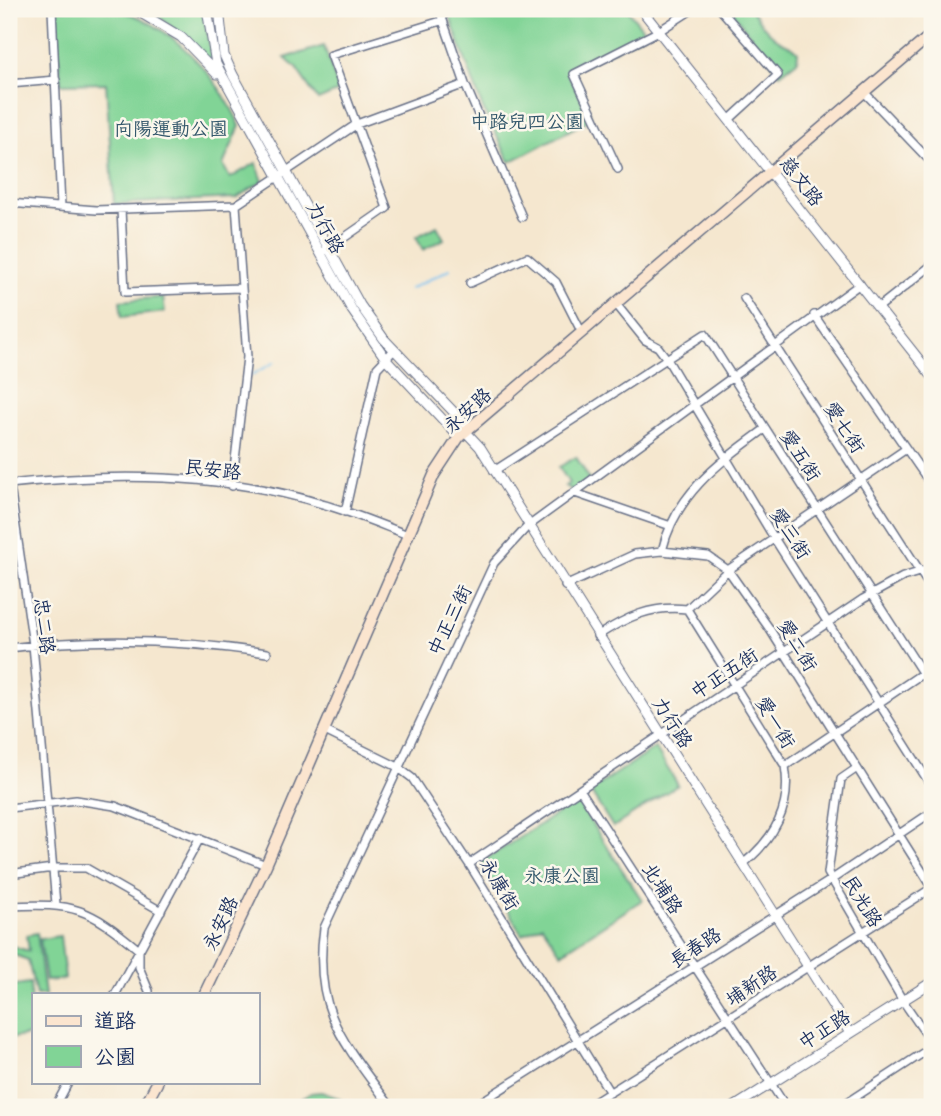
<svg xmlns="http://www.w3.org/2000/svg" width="941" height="1116" font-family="'Patrick Hand','LXGW WenKai TC',sans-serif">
<rect width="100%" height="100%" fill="#fbf7ec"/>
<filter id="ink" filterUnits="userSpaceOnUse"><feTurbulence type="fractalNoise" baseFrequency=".0143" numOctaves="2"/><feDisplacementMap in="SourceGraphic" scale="14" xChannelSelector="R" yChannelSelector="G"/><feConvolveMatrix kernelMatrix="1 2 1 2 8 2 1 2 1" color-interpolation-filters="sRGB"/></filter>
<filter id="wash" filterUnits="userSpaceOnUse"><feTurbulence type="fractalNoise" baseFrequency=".00686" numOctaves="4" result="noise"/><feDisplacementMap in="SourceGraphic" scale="28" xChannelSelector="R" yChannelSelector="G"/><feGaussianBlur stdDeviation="1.57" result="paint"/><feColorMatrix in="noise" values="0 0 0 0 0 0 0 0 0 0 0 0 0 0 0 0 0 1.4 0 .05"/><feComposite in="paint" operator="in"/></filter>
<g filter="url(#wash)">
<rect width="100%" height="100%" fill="#f5e7cf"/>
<!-- green -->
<path fill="#81d496" stroke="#4e827a" stroke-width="2" d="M55,9C73,9 96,5 114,9C169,21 219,77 240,126L223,165L230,178L256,163L263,181L236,198L114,204L106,83L61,84Z
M142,9H203L213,65L162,19Z
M447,9H627L644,30V35L567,73L591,116L589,120L510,162L483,109Z
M730,9H751C758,20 771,37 784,43C791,46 793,46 798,52L797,61L780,74Z
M324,46L339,91L318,100L296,68L285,58Z
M437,226L444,239L423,250L416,237Z
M163,297L165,312L122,317L120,301Z
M576,457L590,480L574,491L565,486L569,483L559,467Z
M655,748L678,785L613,827L590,791Z
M577,801L642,900L561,953L542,925L522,935L481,862Z
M37,933L45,995H36L28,960L9,953V945L29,951L27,935Z
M60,936L65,979L46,981L40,939Z
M30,983L33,1035L10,1038L9,986Z
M321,1092L339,1098L346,1107H334L319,1101L304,1107H288L311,1093Z"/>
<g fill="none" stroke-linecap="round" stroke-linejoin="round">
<!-- stream -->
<path stroke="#76c0ef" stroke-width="2" d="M410,289L450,269
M250,376L275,362"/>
</g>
</g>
<g filter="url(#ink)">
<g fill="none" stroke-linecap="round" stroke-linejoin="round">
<defs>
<path id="minor" d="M52,9L61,207
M439,9L465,84L522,217
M720,9L778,75L731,118
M9,84L56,80
M865,93L932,163
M618,169L574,74L659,31L693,9
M9,203L96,210L236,205L357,124L465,84
M121,209L125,292L240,288
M325,251L387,208L331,55L441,21
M470,283L527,257L556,282L582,333
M744,298L932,590
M616,304L645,340L658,347L667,359L774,538L932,787
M879,307L932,265
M814,315L932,486
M494,471L705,334L932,688
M9,479L33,645L56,904
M9,484C110,473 224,473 322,504C351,512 379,524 408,535
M232,486L247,357L236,205
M575,493L668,525
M345,512L377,368L394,350
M662,551C676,493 719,463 765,429
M565,586L635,554L662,551L708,556L728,570L769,628L932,887
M687,609L728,570L906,449
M597,636C627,617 651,605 687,609L785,766C792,807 775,838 743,864
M9,648C93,637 182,640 267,653
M325,731L396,766L412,778L469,864L610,1093
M785,766L932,667
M857,768L841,779L828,873L903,1001L932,1043
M581,791L786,1107
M9,808L76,800L115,806L266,865
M469,864L863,599L903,577L932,568
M9,874L53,868H86L161,911
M9,906C74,903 88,907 139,950V967L149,991
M115,995L200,838
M55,1107L68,1083
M391,1107C345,1044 312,1011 324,928L494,563L527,527L860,284
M473,1107L831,880L932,812
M587,1107L932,888
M840,1107L932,1047"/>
<path id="tertiary" d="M134,9L181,37L217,74
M207,9L216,64L352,310L386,359L459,437
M219,9L224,55L233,75L360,305L384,339L469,428
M641,9L932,376
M465,431L480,447L850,1033
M734,1107L932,982"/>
<path id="secondary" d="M204,995L266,865L434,475L459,437L932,34
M144,1107L157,1083"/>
</defs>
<!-- minor casing -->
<use href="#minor" stroke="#676f86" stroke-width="10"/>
<!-- tertiary casing -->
<use href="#tertiary" stroke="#676f86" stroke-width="11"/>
<!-- secondary casing -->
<use href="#secondary" stroke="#676f86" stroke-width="13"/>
<!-- minor -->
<use href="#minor" stroke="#fff" stroke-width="7"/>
<!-- tertiary -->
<use href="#tertiary" stroke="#fff" stroke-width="9"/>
<!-- secondary -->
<use href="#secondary" stroke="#fbe5cf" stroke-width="10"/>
</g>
</g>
<g text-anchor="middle" stroke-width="5" stroke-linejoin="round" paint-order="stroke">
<!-- park labels -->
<g font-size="19" fill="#34586c" stroke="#fbf7ec">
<text x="527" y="128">中路兒四公園</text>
<text x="171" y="135">向陽運動公園</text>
<text x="562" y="882">永康公園</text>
</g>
<!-- street labels -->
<g font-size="19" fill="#1b2f5e" stroke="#fbf7ec">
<text transform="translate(802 181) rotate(52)" y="7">慈文路</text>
<text transform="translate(326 227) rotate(61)" y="7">力行路</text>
<text transform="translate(467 410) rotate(-43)" y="7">永安路</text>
<text transform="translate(845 427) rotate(57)" y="7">愛七街</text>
<text transform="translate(801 455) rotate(57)" y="7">愛五街</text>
<text transform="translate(213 469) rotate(6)" y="7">民安路</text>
<text transform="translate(791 533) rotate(57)" y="7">愛三街</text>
<text transform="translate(449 620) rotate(-64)" y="7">中正三街</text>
<text transform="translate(45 626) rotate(83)" y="7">忠二路</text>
<text transform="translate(798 645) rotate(59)" y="7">愛二街</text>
<text transform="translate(724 673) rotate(-33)" y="7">中正五街</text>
<text transform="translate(673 722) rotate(57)" y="7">力行路</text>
<text transform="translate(776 722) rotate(59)" y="7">愛一街</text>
<text transform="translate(500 884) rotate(59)" y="7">永康街</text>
<text transform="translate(663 888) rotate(57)" y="7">北埔路</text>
<text transform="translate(863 901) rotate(58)" y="7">民光路</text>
<text transform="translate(220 923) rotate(-65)" y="7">永安路</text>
<text transform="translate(695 947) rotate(-33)" y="7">長春路</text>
<text transform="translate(751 985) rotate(-34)" y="7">埔新路</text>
<text transform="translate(824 1029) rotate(-32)" y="7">中正路</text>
</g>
</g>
<!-- margin -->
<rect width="941" height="1116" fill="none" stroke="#fbf7ec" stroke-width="35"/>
<!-- legend -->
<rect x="32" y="993" width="228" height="91" fill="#fbf7ec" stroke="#a1a7b3" stroke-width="2"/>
<rect x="46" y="1016" width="35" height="10" fill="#fbe5cf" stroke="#a1a7b3" stroke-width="2"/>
<text x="94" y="1028" font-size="21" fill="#1b2f5e">道路</text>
<rect x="46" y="1046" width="35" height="21" fill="#81d496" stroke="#a1a7b3" stroke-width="2"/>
<text x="94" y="1064" font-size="21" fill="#1b2f5e">公園</text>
</svg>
